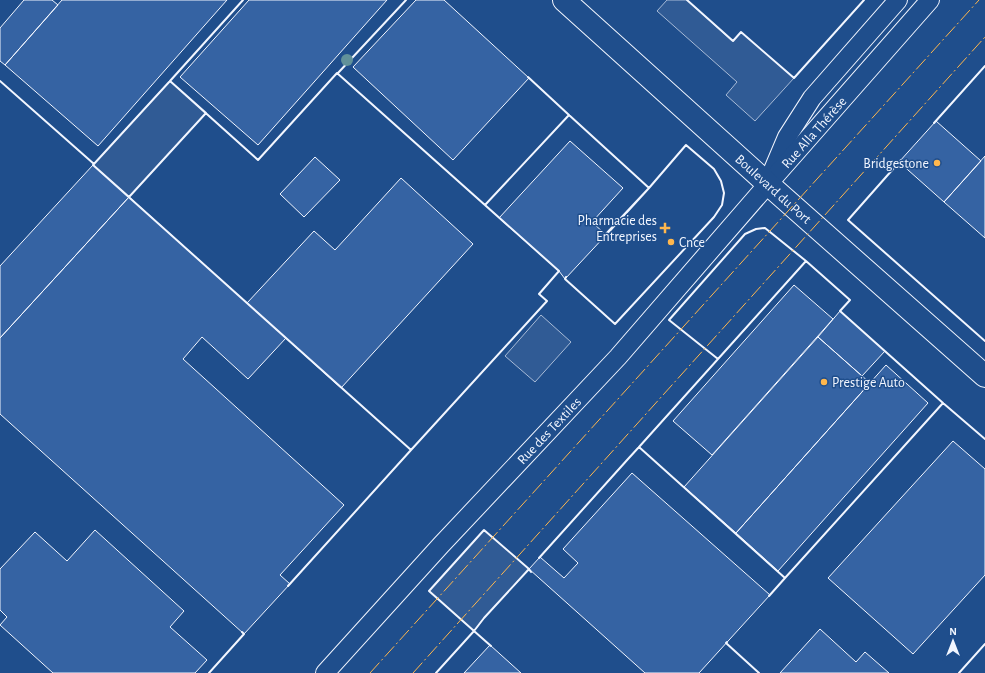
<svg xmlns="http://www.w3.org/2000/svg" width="985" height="673" font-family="'Alegreya Sans',sans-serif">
<rect width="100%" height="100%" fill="#1f4e8c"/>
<!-- built -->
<path fill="#305b95" stroke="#a8bbd7" d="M667,0H687L732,41L741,32L794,78L755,121L726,95L737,82L657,11Z
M170,81L206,113L129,197L93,165Z
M541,315L571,342L535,382L505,356Z
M484,530L529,569L484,618L474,631L429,591Z"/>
<!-- building -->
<path fill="#3563a3" stroke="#f2f6ff" d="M24,0H52L58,5L5,65L0,61V28Z
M62,0H227L98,146L5,65Z
M249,0H387L258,145L180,77Z
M416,0H444L529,78L453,160L353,67Z
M936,121L981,161L944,202L899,162Z
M570,141L623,188L592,222L606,235L565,279L559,271L499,218Z
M985,156V238L944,202Z
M315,157L340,180L304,217L280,194Z
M93,165L129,197L0,338V266Z
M401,178L473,244L341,388L247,303L314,231L335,250Z
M129,197L286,338L248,379L202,337L183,359L344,505L280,575L290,584L244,634L0,414V338Z
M794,285L833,319L712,455L673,421Z
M840,311L885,351L862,376L818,337Z
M818,337L870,383L736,533L684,487Z
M886,365L928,403L778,571L736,533Z
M953,441L985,469V575L913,654L828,578Z
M632,473L770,595L699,673H645L529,569L540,557L564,578L578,563L563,549Z
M95,530L184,611L170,627L207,660L195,673H53L0,625L7,617L0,610V569L35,532L67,561Z
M820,629L856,662L865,652L889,673H780Z
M490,645L521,673H464Z"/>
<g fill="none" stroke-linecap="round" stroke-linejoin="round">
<defs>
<g id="minor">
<path d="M773,170L787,137L812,98L898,0"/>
<path id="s1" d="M325,673L441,545L618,357L768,184L930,0"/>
</g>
<g id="major">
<path id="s2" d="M564,0L768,184L985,376"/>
</g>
</defs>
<!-- minor casing -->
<use href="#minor" stroke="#f2f6ff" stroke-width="20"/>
<!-- major casing -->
<use href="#major" stroke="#f2f6ff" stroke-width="24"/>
<!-- minor -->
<use href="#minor" stroke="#1f4e8c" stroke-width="18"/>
<!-- major -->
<use href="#major" stroke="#1f4e8c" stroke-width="22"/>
<!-- wall -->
<path stroke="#f2f6ff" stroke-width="2" d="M687,0L733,41L741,32L794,78L864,0
M337,73L559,271L539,294L547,301L411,450L93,165L170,81L258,160Z
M338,73L406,0
M528,77L569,115L568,116
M0,81L94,164
M170,81L206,113L129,197L93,165Z
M171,82L170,81L243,0
M934,123L985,66
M901,160L848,220L985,341
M486,206L485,205L569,115L649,188L604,236
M765,228L806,261L718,359L669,320L745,234L756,229Z
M806,261L850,300L840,311L943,403L785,578L639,447Z
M566,277L565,279L615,324L714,217L722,205L724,193L721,181L714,169L686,145L649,188L606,235
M943,403L985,439
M484,530L529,569L484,618L474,631L429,591Z
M539,558L628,459L639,447H640
M288,586L411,450
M769,596L785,578L784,577
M727,642L726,643L759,673
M491,646L474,631L484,618L529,569L531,572
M209,673L244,634L242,632
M436,673L474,631L475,632
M959,673L985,644"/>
<!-- power -->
<path stroke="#ffb74d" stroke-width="1" stroke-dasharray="14 3 2 3" stroke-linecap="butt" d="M370,673L979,0
M413,673L985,37"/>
</g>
<!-- trees -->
<circle fill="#61919a" cx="347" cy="60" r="6"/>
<!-- markers -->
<g fill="#ffb74d" stroke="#1f4e8c" stroke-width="1.5">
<circle cx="937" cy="163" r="4"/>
<path d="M663 222h4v4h4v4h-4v4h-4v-4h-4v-4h4z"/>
<circle cx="671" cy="242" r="4"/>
<circle cx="824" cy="382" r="4"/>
</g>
<g text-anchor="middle" stroke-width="3" stroke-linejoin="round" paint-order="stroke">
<!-- street labels -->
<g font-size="14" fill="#f2f6ff" stroke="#1f4e8c">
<text dy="5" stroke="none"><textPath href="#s1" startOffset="729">Rue Alla Thérèse</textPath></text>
<text dy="5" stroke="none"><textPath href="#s2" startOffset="282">Boulevard du Port</textPath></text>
<text dy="5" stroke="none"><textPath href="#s1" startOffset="330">Rue des Textiles</textPath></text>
</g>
<!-- poi labels -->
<g font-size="14" fill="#f2f6ff" stroke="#1f4e8c" text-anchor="end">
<text x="929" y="168">Bridgestone</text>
<text x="657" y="225">Pharmacie des<tspan x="657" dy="16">Entreprises</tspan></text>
<text x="679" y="247" text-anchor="start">Cnce</text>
<text x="832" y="387" text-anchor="start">Prestige Auto</text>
</g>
</g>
<!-- north arrow -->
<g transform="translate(953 641)" stroke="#1f4e8c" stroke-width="3" paint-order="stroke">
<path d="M0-3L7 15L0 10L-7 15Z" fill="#f2f6ff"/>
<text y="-6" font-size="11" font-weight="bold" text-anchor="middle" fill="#f2f6ff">N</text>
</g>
</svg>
